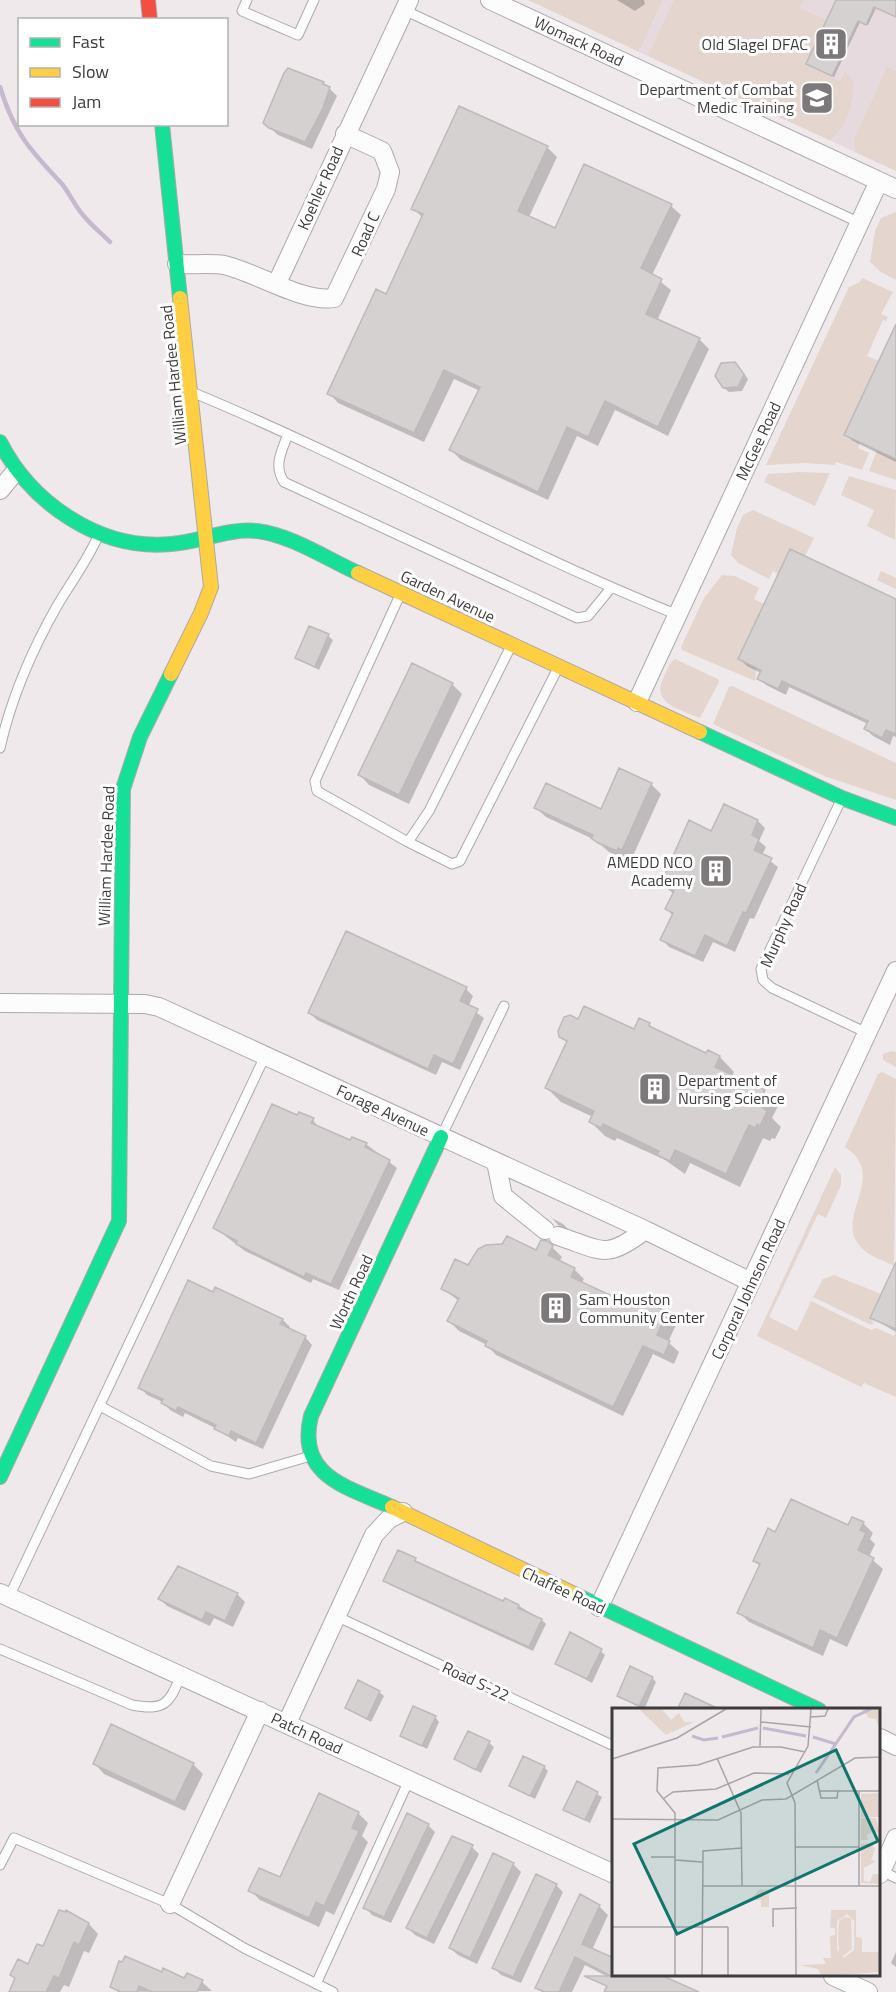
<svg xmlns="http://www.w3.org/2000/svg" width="896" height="1992" font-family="'Titillium Web',sans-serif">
<rect width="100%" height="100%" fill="#efe9eb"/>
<!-- built -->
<path fill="#e7dade" d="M663,0H896V171L639,52Z"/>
<!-- green -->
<path fill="#e4d5cf" d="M528,0H663L639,52Z
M674,0H804L800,8L826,20L806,64L840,81L845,72L853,80C856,98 846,130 829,140L648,56Z
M887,67L896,71V171L855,152L854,140Z
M896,212V280L881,272L870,262L875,231L881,218Z
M862,278L893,292L881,314L888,317L886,321L883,320L867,356L879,361L844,434L860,442L858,448L869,453L862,470L836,462L835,465L804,463L766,465L849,287L860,282Z
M877,450L896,459V480L869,471Z
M800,472L830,473L815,506L764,482L768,474Z
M849,476L896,490L895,540L867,526L874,510L841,495Z
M753,510L814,538L805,556L790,550L778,574L773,571L769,579L738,563L731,555L737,528L743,515Z
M881,571L896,578V589L877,580Z
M722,575L735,576L759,588L754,599L764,604L755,681L682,650L681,647L704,598Z
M675,659L718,679L719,682L700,718C682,710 651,704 663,679C666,672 669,663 675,659Z
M732,686L896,763V800L824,776L713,724L729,687Z
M892,1051L896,1052V1067L883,1060V1054Z
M882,1072L896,1079L894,1266C885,1261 874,1258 865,1251C827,1220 892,1178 845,1147L878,1074Z
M835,1167L841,1175V1185L826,1218L818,1214L769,1317L797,1331L811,1301L871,1330L876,1328L894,1336L896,1331V1397L864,1383L861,1387L757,1336Z
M834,1275L881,1294L870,1318L874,1323L871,1325L813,1297L823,1279Z"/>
<!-- shadow -->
<path fill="#0003" d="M617,0H644L645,4L635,11Z
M837,0H896V17L876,8L868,25L860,22L834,77L807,64Z
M289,70L324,83L337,96L312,149L278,135L265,123Z
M547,147L557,157L529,217L555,230L585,166L671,206L681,215L652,275L671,290L657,321L699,339L709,349L668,436L615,410L598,446L577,436L548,500L461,460L451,450L480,391L454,379L424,442L338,403L329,393L387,296L423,218L413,208Z
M896,328V462L853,441L846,434Z
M740,368L748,379L742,391L729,392L724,388Z
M896,601V737L893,736L890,745L873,736L866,729L868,724L789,687L786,695L766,685L759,678L761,673L747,666L740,659Z
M328,636L333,640L319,670L297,658Z
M452,684L462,694L409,804L369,785L360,775Z
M620,770L651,784L661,794L632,858L628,857L627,860L609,852L595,840L546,817L536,808L601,811Z
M758,821L765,828L759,841L766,847L762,855L778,867L754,919L750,918L735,952L713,942L703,962L669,947L662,939L673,916L667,909L674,894L662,884L712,833Z
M347,933L466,989L473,996L468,1007L484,1018L460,1070L442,1062L436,1075L317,1020L310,1013Z
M579,1021L634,1031L649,1024L657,1032L707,1055L708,1052L720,1057L734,1072L732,1076L764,1092L778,1106L772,1118L781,1127L775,1139L772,1138L770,1141L763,1138L740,1187L690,1163L685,1174L665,1160L617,1138L615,1141L605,1136L591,1122L593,1117L561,1102L547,1088L568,1043L561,1036Z
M298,1117L313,1120L319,1128L351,1142L366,1144L397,1168L339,1290L313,1279L311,1283L245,1251L215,1228Z
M552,1218L563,1224L573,1234H566Z
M547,1242L562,1257L559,1262L574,1269L584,1279L582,1282L627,1305L667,1313L677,1323L668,1342L679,1352L674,1364L653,1354L623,1416L496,1355L487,1345L459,1331L449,1321L459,1301L443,1289L468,1267L537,1252Z
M896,1267V1332L872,1318Z
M216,1289L283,1320L290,1327L288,1330L305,1337L312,1345L263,1449L238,1438L236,1442L215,1428L185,1413L183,1417L170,1410L163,1402L147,1395L140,1387Z
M863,1523L873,1533L870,1539L875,1544L869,1557L883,1569L847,1647L830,1639L823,1656L749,1622L739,1612L760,1566L755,1561L776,1534Z
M415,1559L420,1565L504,1603L519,1606L542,1620L546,1624L533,1651L390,1585L385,1580Z
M179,1568L237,1594L245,1602L233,1627L214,1618L210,1626L167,1606L160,1599Z
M571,1634L588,1641L605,1655L592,1683L557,1664Z
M652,1678L656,1682L644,1710L619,1696Z
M379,1692L384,1696L371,1722L347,1708Z
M435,1717L439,1722L427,1749L402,1735Z
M489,1743L494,1747L481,1773L456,1759Z
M95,1764H193L203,1774L185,1811L104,1774Z
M544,1767L548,1771L535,1799L511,1786Z
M577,1783L602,1797L590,1823L565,1810Z
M358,1813L368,1823L362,1836L368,1842L334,1915L326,1911L319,1927L260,1900L250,1890L281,1879Z
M428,1825L435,1832L391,1923L372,1915L365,1907Z
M472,1847L479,1854L434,1944L415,1935L408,1928Z
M513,1864L521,1872L477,1964L458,1955L450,1948Z
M556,1885L563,1892L521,1983L501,1975L494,1968Z
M599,1906L608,1915L592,1950L614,1960V1976H659L695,1992H605L608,1987L605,1984L608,1977L585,1965L572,1992H542L537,1988Z
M67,1912L89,1924L98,1934L89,1953L84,1951L69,1987L64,1985L60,1992H10L44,1948Z
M896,1952V1967L891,1963Z
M162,1974L202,1982L212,1991L118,1992L112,1986Z"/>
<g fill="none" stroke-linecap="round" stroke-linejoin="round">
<!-- stream -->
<path stroke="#c6b8ce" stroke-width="4.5" d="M0,87C14,133 30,150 62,184C70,194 75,206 83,215C91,225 101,233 110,242"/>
</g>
<!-- building -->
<path fill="#d5d1d1" stroke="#beb9ba" stroke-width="1.5" d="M836,0H896V17L874,7L866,25L858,21L832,76L806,64Z
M288,68L324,82L323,84L330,87L323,108L305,142L269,128L263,123L284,73Z
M459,106L548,146L518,211L555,228L584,164L672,204L641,268L662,279L646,314L700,338L658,427L605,401L588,437L567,427L538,492L449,450L480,387L444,370L414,433L327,394L376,289L386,294L423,214L411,209Z
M896,324V459L844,435Z
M735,362L744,374L738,387L723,388L715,376L721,363Z
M790,549L896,599V734L886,730L882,738L864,729L868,721L782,681L778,689L757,679L761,670L738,659Z
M309,626L329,634L315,667L295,658Z
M412,663L453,683L399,795L358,775Z
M619,768L652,783L622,850L618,848L617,851L598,843L591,838L593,835L534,808L546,783L601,809Z
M724,804L758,820L752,835L759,839L754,850L772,858L746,913L743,912L727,946L705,935L695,956L660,940L673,913L665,909L674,891L660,885L689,820L711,831Z
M346,931L467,987L460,1001L478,1009L453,1064L434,1055L428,1069L308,1013Z
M584,1006L634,1029L639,1018L650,1023L649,1026L706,1053L708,1050L720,1056L715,1067L765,1090L758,1104L767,1111L760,1126L757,1124L755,1128L749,1125L726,1174L675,1150L670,1161L657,1155L659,1151L603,1124L601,1128L589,1122L594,1111L545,1088L567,1041L559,1037L558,1031L564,1017L570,1015L578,1019Z
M272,1104L297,1115L299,1112L314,1118L311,1123L350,1140L352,1137L367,1143L365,1147L390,1160L331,1284L306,1273L304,1277L236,1244L237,1241L213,1228Z
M507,1236L536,1250L541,1240L548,1241L553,1246L548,1255L575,1268L571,1277L627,1303L630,1295L668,1312L657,1335L670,1341L664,1355L643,1346L613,1407L485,1346L487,1341L447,1321L459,1298L441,1289L455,1259L468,1265L478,1249L486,1245L502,1244Z
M896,1262V1329L870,1318Z
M188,1280L213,1292L215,1287L283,1319L280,1324L306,1336L256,1443L231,1431L229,1436L214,1429L216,1425L178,1407L176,1411L161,1403L163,1399L138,1388Z
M791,1499L848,1525L852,1517L864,1522L860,1530L866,1533L858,1550L874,1558L837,1638L820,1630L813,1648L737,1613L760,1564L753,1561L768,1528L775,1532Z
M398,1550L416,1558L415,1561L503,1601L505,1598L519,1605L518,1608L542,1619L529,1647L383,1581Z
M178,1566L238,1593L225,1621L206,1612L202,1620L158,1599Z
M570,1632L602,1649L587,1679L555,1664Z
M630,1666L653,1677L639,1706L617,1696Z
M358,1680L380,1691L367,1719L345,1708Z
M685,1693L721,1710H677Z
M413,1706L436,1716L422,1746L400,1736Z
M111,1724L194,1763L175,1802L93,1764Z
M468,1731L490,1741L476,1770L454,1759Z
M523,1756L545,1766L530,1796L509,1786Z
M577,1781L598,1792L585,1820L563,1810Z
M319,1793L359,1812L352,1828L359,1831L324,1906L316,1902L309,1918L248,1891L259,1868L280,1877Z
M407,1813L429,1824L384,1917L363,1908Z
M452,1836L473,1845L427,1938L406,1928Z
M493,1853L514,1863L470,1958L449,1948Z
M536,1874L557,1884L513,1977L492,1968Z
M580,1894L600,1905L582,1944L614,1958V1976H663L699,1992H604L607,1986L584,1976H611L575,1957L559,1992H545L535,1988Z
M59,1910L66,1912V1910L89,1923L79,1945L74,1942L59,1978L54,1976L46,1992H9L15,1978L10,1975L18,1959L28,1964L37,1944L43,1946Z
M125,1956L162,1972L163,1968L184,1978L187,1973L203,1980L197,1992H152L139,1986L137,1992H121L110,1987L119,1961L122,1962Z"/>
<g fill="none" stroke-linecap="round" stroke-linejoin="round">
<defs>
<path id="lane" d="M247,0L242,11L298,35L314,0
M404,10L860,223
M194,393C358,461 513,549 678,615
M288,434C282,451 273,465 284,482L577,618L588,616L611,588
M400,595L315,781L317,791L408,842L429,811L511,646
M0,748C11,699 32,650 57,606C71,582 88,560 99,534
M841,800L761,969L763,980L772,988L867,1033
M408,842L452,864L460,861L558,668
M442,1135L504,1006
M100,1406L211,1466L249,1474L307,1457
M9,1597L265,1056
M338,1617L614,1746
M0,1649L132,1705C165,1711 169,1704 181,1675
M0,1865L14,1838L170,1904L244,1948L333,1992
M880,1870L896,1878
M316,1984L409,1780"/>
<path id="street" d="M490,0L896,189
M177,264C192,265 210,263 224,265C258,273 303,303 334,298L386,189L390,172L382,151L345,134
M277,283L409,0
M0,490L15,472
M637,702L879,181
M0,1003L145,1004L159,1007L645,1230L751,1282
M496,1162L503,1196L545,1230
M558,1236C602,1250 605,1261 645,1230
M0,1593L614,1874
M599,1607L896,971
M287,1723L374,1535L389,1519L403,1512
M880,1738L896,1746
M880,1874L896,1838
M170,1904L260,1711
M833,1976L868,1992"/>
<path id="fast" d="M162,124L180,298
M0,442C31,503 100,551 171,544C200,542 228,528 257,531C291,535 327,559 358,573
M700,732L842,798L896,818
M0,1477L119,1221L123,789L140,737L171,674
M392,1507C347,1487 296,1476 311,1416L441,1137
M574,1594L819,1710"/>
<path id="slow" d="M358,573L700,732
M171,674L201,613L211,587L180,298
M392,1507L574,1594"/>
<path id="jam" d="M148,0L150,20"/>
</defs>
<!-- lane casing -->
<use href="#lane" stroke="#ada9aa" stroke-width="11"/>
<!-- street casing -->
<use href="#street" stroke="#ada9aa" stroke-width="20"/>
<!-- fast casing -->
<use href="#fast" stroke="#ada9aa" stroke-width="16"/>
<!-- slow casing -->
<use href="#slow" stroke="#ada9aa" stroke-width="16"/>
<!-- jam casing -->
<use href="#jam" stroke="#ada9aa" stroke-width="16"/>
<!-- lane -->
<use href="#lane" stroke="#fdfcfc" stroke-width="9"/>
<!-- street -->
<use href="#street" stroke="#fdfcfc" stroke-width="18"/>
<!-- fast -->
<use href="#fast" stroke="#16e098" stroke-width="14"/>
<!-- slow -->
<use href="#slow" stroke="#ffcf43" stroke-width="14"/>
<!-- jam -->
<use href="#jam" stroke="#f24e42" stroke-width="14"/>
</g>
<!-- icons -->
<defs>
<symbol id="building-square" viewBox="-11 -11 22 22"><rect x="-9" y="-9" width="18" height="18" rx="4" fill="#7d797a" stroke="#fff"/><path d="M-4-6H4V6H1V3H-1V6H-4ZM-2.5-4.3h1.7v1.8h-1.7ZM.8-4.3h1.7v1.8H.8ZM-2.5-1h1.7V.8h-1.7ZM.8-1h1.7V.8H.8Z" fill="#fff"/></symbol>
<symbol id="university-square" viewBox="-11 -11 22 22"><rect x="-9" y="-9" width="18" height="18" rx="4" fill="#7d797a" stroke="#fff"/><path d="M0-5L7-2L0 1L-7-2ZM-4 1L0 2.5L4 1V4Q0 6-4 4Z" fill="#fff"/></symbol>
</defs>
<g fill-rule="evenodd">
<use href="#building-square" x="812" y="25" width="38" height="38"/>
<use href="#university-square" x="798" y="79" width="38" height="38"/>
<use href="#building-square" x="697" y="852" width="38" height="38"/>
<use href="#building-square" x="636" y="1070" width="38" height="38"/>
<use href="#building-square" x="537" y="1289" width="38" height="38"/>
</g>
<g text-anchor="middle" stroke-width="6" stroke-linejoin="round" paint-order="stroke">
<!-- street labels -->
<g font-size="16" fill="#3f3c3d" stroke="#fff">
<text transform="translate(579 41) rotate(25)" y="6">Womack Road</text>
<text transform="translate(320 188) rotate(-66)" y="6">Koehler Road</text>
<text transform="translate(365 234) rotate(-66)" y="6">Road C</text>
<text transform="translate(173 375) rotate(-96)" y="6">William Hardee Road</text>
<text transform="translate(758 441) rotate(-65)" y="6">McGee Road</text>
<text transform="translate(448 596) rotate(25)" y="6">Garden Avenue</text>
<text transform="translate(106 856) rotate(-88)" y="6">William Hardee Road</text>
<text transform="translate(783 925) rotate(-66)" y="6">Murphy Road</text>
<text transform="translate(383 1110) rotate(25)" y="6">Forage Avenue</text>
<text transform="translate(748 1289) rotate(-65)" y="6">Corporal Johnson Road</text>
<text transform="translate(351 1292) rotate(-65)" y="6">Worth Road</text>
<text transform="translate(564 1590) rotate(25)" y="6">Chaffee Road</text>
<text transform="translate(476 1681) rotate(25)" y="6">Road S-22</text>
<text transform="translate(307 1733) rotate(25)" y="6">Patch Road</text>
</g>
<!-- poi labels -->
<g font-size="16" fill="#3f3c3d" stroke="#fff" text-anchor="end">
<text x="808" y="50">Old Slagel DFAC</text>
<text x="794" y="95">Department of Combat<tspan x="794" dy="18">Medic Training</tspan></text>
<text x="693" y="868">AMEDD NCO<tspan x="693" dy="18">Academy</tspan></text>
<text x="678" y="1086" text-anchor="start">Department of<tspan x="678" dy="18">Nursing Science</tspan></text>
<text x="579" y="1305" text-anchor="start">Sam Houston<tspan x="579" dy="18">Community Center</tspan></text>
</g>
</g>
<!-- overview -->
<g transform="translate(612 1708)">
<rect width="268" height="268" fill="#efe9eb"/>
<path d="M27,1H50L59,12L67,5L72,14H82L54,27ZM250,1H268V23L264,11L257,10ZM268,85V109H249V86ZM249,110H264L268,126L261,123L255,127L256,132H249ZM259,135L263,141L259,152L264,153L252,160V173L258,174L261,166H268V176L249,175V136ZM148,181L157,182V199H149V192H138ZM219,202H244V229L250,230V244H268L267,264L209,268L206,261L187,257L214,256L211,250H219L218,228L223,227V220H218ZM235,206L242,213V242L232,250L225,242V213ZM232,209L239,210L240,241L231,248L227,245L226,226L227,213Z" fill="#e4d5cf" fill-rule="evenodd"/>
<path fill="none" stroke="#c6b8ce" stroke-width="3" d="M151,20L194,28M80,28L92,32L106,30M110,29L146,20M201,29L224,36M204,65L242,9L259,1"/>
<path fill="none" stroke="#a9a4a5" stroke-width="1.5" d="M199,9L213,8L216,1M149,14L199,19M148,38L149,1M105,50L129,105L130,178M0,51L65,30L114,1M205,72L209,90H225L226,83M208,83H269M51,91L61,84L104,81L142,65L177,66M0,111L106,112L150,92L174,91L243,50L269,49M183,139H247M39,149H63M63,152L90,154M90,178H269M247,178V83M0,219H116M116,219V268M161,219V201L185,200M63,268V105L45,83L46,60L86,57L141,39H169L193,44M90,268L91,143L130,140M184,268L183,95L175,75L196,38L199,1"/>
<path fill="#0f766e" fill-opacity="0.15" stroke="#0f766e" stroke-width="3" d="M224,42L266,133L65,226L22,136Z"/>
<rect width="268" height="268" fill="none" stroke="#3f3c3d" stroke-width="3"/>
</g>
<!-- legend -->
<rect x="18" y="18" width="210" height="108" fill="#ffffff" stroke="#b2b1b1" stroke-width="1.5"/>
<rect x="30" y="38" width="30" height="9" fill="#16e098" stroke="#b2b1b1" stroke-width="1.5"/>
<text x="72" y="48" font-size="18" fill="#3f3c3d">Fast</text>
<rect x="30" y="68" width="30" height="9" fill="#ffcf43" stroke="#b2b1b1" stroke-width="1.5"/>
<text x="72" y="78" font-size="18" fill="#3f3c3d">Slow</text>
<rect x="30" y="98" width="30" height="9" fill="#f24e42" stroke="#b2b1b1" stroke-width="1.5"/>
<text x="72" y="108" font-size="18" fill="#3f3c3d">Jam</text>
</svg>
